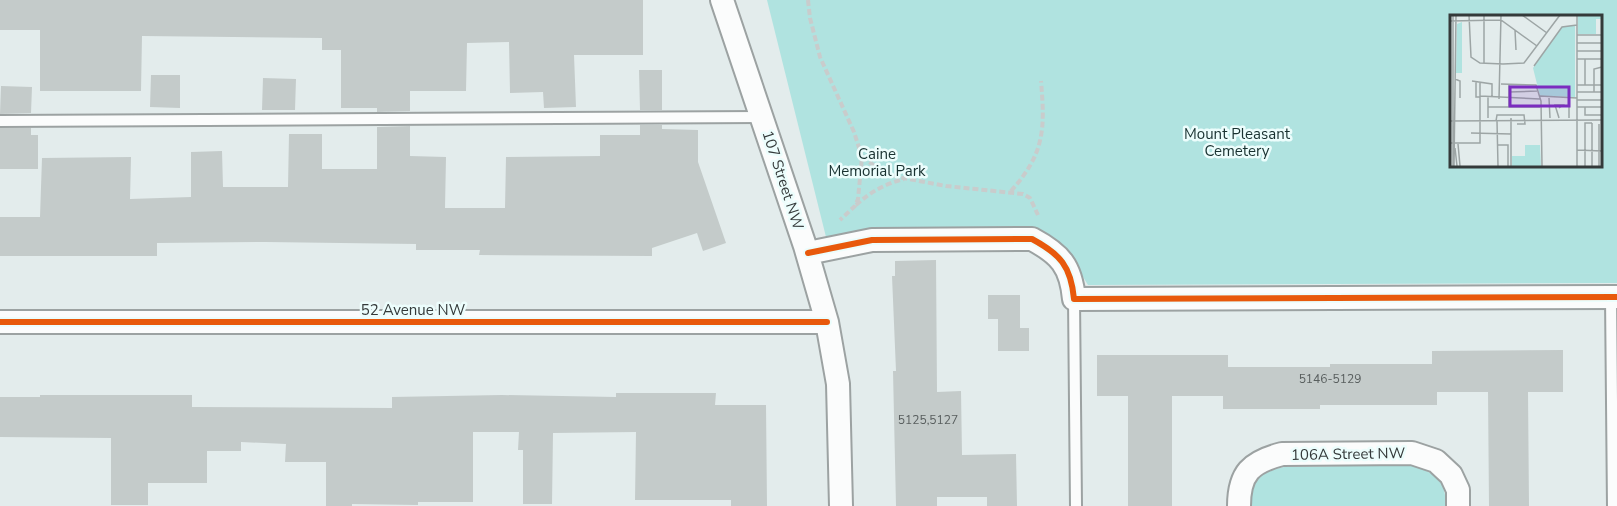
<svg xmlns="http://www.w3.org/2000/svg" width="1617" height="506" font-family="'Nunito Sans',sans-serif">
<rect width="100%" height="100%" fill="#e3ecec"/>
<!-- green -->
<path fill="#b0e3e0" fill-rule="evenodd" d="M767,0H1617V283L1088,285L1072,259L1043,232L862,230L826,237ZM1452,16H1600V165H1452Z
M1411,465C1434,473 1446,479 1446,506H1251C1251,481 1260,472 1284,467Z"/>
<!-- building -->
<path fill="#c4cbca" d="M0,0H643V55H574L576,107L544,108L543,92L510,93L509,42L467,43L466,91H410V111L377,112V108H341V50H322V38L142,36L141,91H40V30H0Z
M639,70H662V110H640Z
M151,75H180V108L150,107Z
M263,78L296,79L295,110H262Z
M1,86L32,87L31,113L0,114Z
M640,125H662V129L698,130V162L726,243L703,251L697,233L652,248V256L479,255L480,250H416V244L266,242L157,243V256H0V217H40L42,158L131,157L130,199L191,197V152L222,151L223,187H288L289,134H322V169H377V127L410,126V156L446,157L445,208H505L506,157L600,156V135H640Z
M0,128H31V135H38V169H0Z
M936,260L937,392L961,391L962,455L1016,454L1017,506H987V497H937V506H896L893,371H896L892,276H895V261Z
M988,295H1020V328H1029V351H998V319H988Z
M1563,350V392H1528L1529,506H1489L1488,392H1437V405H1320V409H1223V396H1172V506H1128V396H1097V355H1228V367H1330V364H1432V351Z
M616,393H716L715,405H766L767,506H731V500H635L636,432L553,433L552,504H523V450H518L519,432H473V502H418V505L352,504V506H326V462H285L286,444L241,442V451H207V483H148V505H111V438L0,437V397H40V395H192V407L392,408V397L502,395L616,397Z"/>
<g fill="none" stroke-linecap="round" stroke-linejoin="round">
<defs>
<path id="lane" d="M0,121L762,117
M1611,297L1613,506
M1074,299L1076,506"/>
<path id="street" d="M722,0L805,246L827,322L838,384L841,506
M808,253L872,240L1032,239C1060,254 1071,266 1074,299L1617,297
M0,322H827
M1239,506C1239,473 1251,462 1282,454L1412,453L1436,461L1451,475L1458,490V506"/>
</defs>
<!-- lane casing -->
<use href="#lane" stroke="#9ca2a2" stroke-width="14"/>
<!-- street casing -->
<use href="#street" stroke="#9ca2a2" stroke-width="26"/>
<!-- path -->
<path stroke="#c9cccc" stroke-width="4" stroke-dasharray="6 3" stroke-linecap="butt" d="M808,0L810,18L820,57L854,132L862,157L858,199L855,206L840,220
M862,157L883,172L898,177L946,186L1023,194L1030,198L1038,215
M1011,191C1045,153 1045,129 1041,81
M856,205C870,192 885,184 904,179"/>
<!-- lane -->
<use href="#lane" stroke="#fbfcfc" stroke-width="10"/>
<!-- street -->
<use href="#street" stroke="#fbfcfc" stroke-width="22"/>
<defs>
<path id="cycleway" d="M808,253L872,240L1032,239C1060,254 1071,266 1074,299L1617,297
M0,322H827"/>
</defs>
<!-- cycleway casing -->
<use href="#cycleway" stroke="#ecfdfc" stroke-width="10"/>
<!-- cycleway -->
<use href="#cycleway" stroke="#e8590c" stroke-width="6"/>
</g>
<g text-anchor="middle" stroke-width="5" stroke-linejoin="round" paint-order="stroke">
<!-- number labels -->
<g font-size="12" fill="#585e5e">
<text x="1330" y="383">5146-5129</text>
<text x="928" y="424">5125,5127</text>
</g>
<!-- park labels -->
<g font-size="15" fill="#183130" stroke="#ecfdfc">
<text x="1237" y="139">Mount Pleasant<tspan x="1237" dy="17">Cemetery</tspan></text>
<text x="877" y="159">Caine<tspan x="877" dy="17">Memorial Park</tspan></text>
</g>
<!-- street labels -->
<g font-size="15" fill="#343a3a" stroke="#ecfdfc">
<text transform="translate(783 180) rotate(72)" y="5">107 Street NW</text>
<text x="413" y="315">52 Avenue NW</text>
<text transform="translate(1348 454) rotate(-1)" y="5">106A Street NW</text>
</g>
</g>
<!-- overview -->
<g transform="translate(1450 15)">
<rect width="152" height="152" fill="#e3ecec"/>
<path d="M128,0H151V4H146V19H128ZM12,7V58H6L7,9ZM125,10V82L90,81L83,53L112,12ZM75,130H90L91,151H62V141H75Z" fill="#b0e3e0"/>
<path fill="none" stroke="#9da5a5" stroke-width="1.5" d="M19,0L21,42L30,48L53,49L74,48L110,0M34,0V49M72,0L97,18M127,0V151M0,6L51,5L87,31M65,15L66,35M127,20H152M127,28H152M127,36H152M127,44H152M135,44V70M84,51L112,12L127,10M5,64L10,66V83M22,66L42,69V81M26,67V82H30M51,69L86,70L91,86L92,151M127,70H152M0,73V0M59,77L87,76M127,77H152M144,77V54L152,52M30,81L90,84M38,81V103M90,81L127,83M99,83L100,103M119,83V103M49,84L51,0M127,85H152M38,92H59V69M59,92H90M127,92H152M135,92V100H152M109,93L113,90H105L109,103M61,103V151M0,106L152,105M46,106L47,100H74L75,109H67M47,106L48,151M142,108V151M21,118L61,119M0,128H30V67M8,129L10,151M48,130H58V151M5,133L7,151M127,135L152,136M3,151V0M4,151L6,0M135,151V108H142M149,151V109"/>
<path fill="#7b2cbf" fill-opacity="0.15" stroke="#7b2cbf" stroke-width="3" d="M60,72H119V91H60Z"/>
<rect width="152" height="152" fill="none" stroke="#343a3a" stroke-width="3"/>
</g>
</svg>
